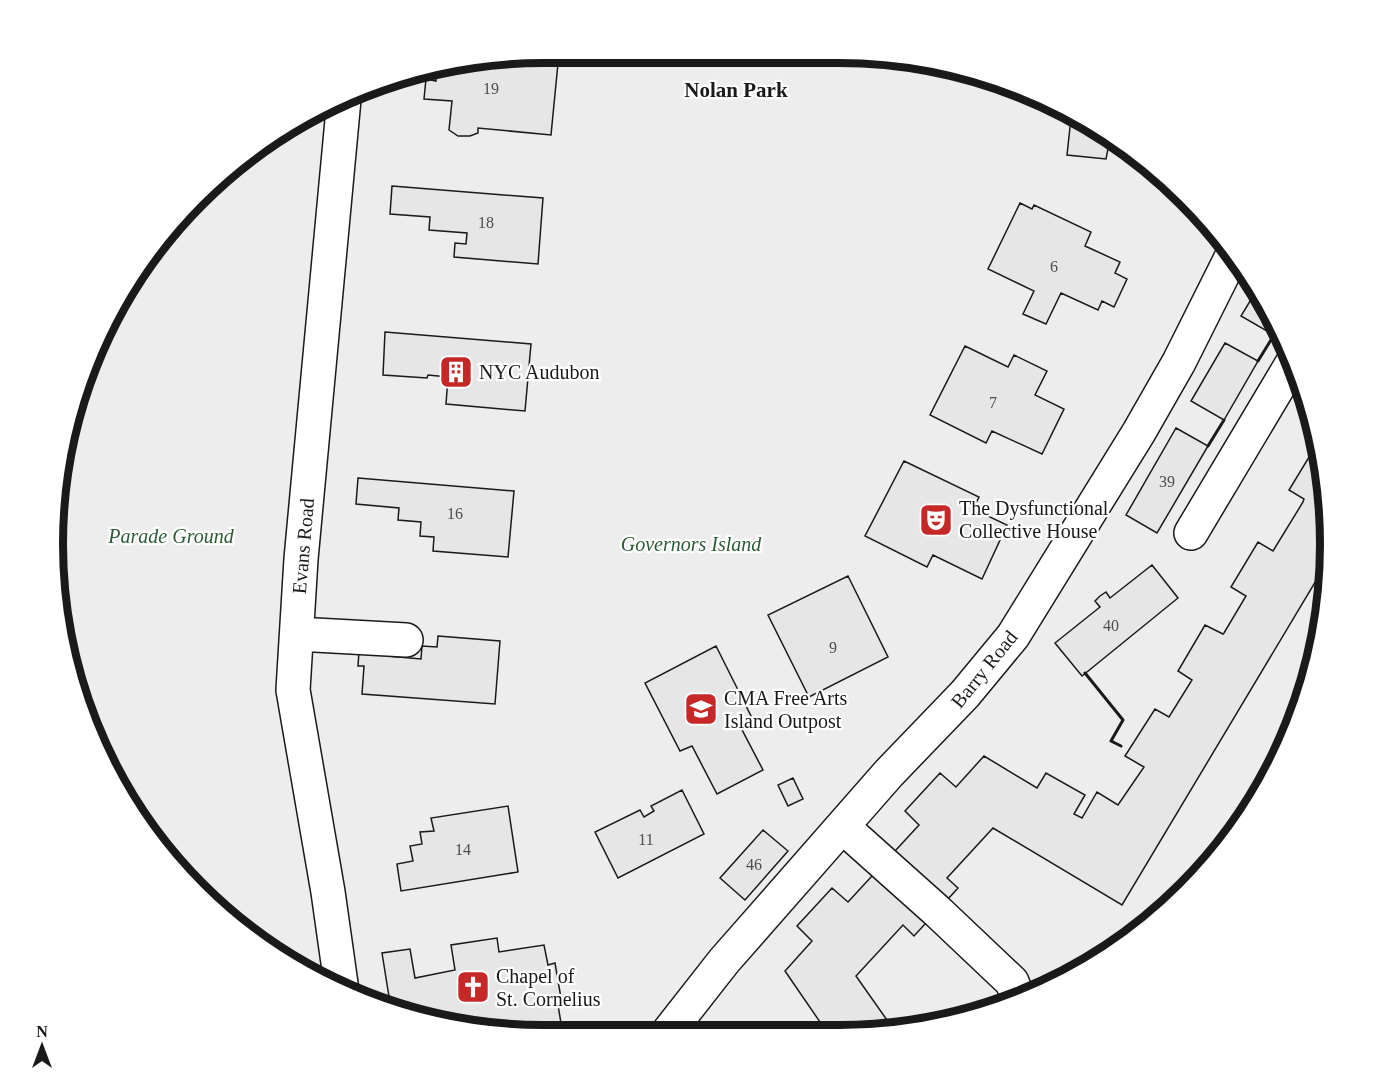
<svg xmlns="http://www.w3.org/2000/svg" width="1383" height="1088" font-family="Georgia,serif">
<rect width="100%" height="100%" fill="#fff"/>
<!-- built -->
<path fill="#ededed" stroke="#6a6a6a" stroke-width="1.5" d="M544,53L871,54L997,79L1138,154L1209,220L1264,298L1304,386L1326,480L1329,576L1314,671L1280,761L1229,843L1163,913L1085,969L997,1010L871,1034L544,1035L448,1026L356,998L271,952L196,891L119,790L69,672L53,544L69,417L118,299L196,197L298,119L416,69Z"/>
<!-- building -->
<path fill="#e6e6e6" stroke="#1a1a1a" stroke-width="1.5" d="M544,52L559,53L551,135L478,128V133L470,136H458L449,130L452,101L424,99L426,79L436,81L437,67Z
M1071,118L1110,139L1106,159L1067,155Z
M392,186L543,198L538,264L454,257L455,243L466,244L467,233L429,230L430,217L390,214Z
M1020,203L1032,209L1034,205L1091,232L1085,246L1120,262L1115,273L1127,279L1114,307L1102,301L1098,310L1061,293L1046,324L1023,314L1034,291L988,269Z
M1258,288L1264,298L1278,328L1274,335L1241,316Z
M385,332L531,344L525,411L446,404L448,377L428,375L427,378L383,375Z
M1225,343L1258,361L1224,420L1191,401Z
M965,346L1008,367L1014,355L1047,371L1035,395L1064,409L1042,454L992,431L986,443L930,415Z
M1176,428L1208,446L1157,533L1126,515Z
M1317,444L1326,480L1329,559L1122,905L993,828L947,878L958,888L937,911L914,936L903,925L856,976L894,1030L871,1034L806,1035L805,1033L820,1022L785,971L812,941L797,926L832,888L848,902L919,825L905,811L940,773L956,787L984,756L1037,788L1046,773L1085,795L1074,814L1082,818L1097,792L1118,805L1144,767L1125,756L1155,709L1169,717L1192,680L1178,671L1205,625L1223,634L1224,633L1246,596L1231,587L1258,542L1273,551L1303,502L1304,499L1289,490Z
M904,461L979,497L973,509L1007,525L982,579L933,555L927,567L865,536Z
M358,478L514,491L508,557L433,551L434,537L420,536L421,522L398,520L399,508L356,504Z
M1152,565L1178,598L1082,676L1055,643L1100,607L1095,601L1100,596L1106,592L1110,598Z
M848,576L888,657L809,697L768,615Z
M438,636L500,641L495,704L362,694L364,666H358L359,651L389,653L388,656L421,659L422,646L437,647Z
M716,646L751,716L738,722L763,770L717,794L692,746L680,751L645,683Z
M793,778L803,799L788,806L778,785Z
M682,790L704,834L618,878L595,832L640,810L644,817L654,811L651,806Z
M508,806L518,872L401,891L397,864L413,861L410,846L422,844L420,832L434,831L431,818Z
M763,830L788,851L745,900L720,878Z
M497,938L499,952L544,945L548,965L555,963L562,1004L558,1005L563,1035H544L448,1026L391,1009L382,953L410,949L415,978L455,970L451,945Z"/>
<g fill="none" stroke-linecap="round" stroke-linejoin="round">
<defs>
<path id="minor" d="M1191,533L1293,362
M297,634L406,640
M843,827L937,911L1012,982L1019,1000
M342,991L328,892L293,690L301,559L344,99
M666,1035L724,961L889,773L965,694L1013,636L1139,432L1179,362L1233,254"/>
</defs>
<!-- minor casing -->
<use href="#minor" stroke="#1a1a1a" stroke-width="36"/>
<!-- minor -->
<use href="#minor" stroke="#fff" stroke-width="33"/>
<!-- wall -->
<path stroke="#1a1a1a" stroke-width="3" d="M1258,361L1274,335
M1208,446L1224,420
M1085,673L1123,720L1111,741L1121,746"/>
</g>
<!-- icons -->
<defs>
<symbol id="building-square" viewBox="-11 -11 22 22"><rect x="-9" y="-9" width="18" height="18" rx="4" fill="#c62828" stroke="#fff"/><path d="M-4-6H4V6H1V3H-1V6H-4ZM-2.5-4.3h1.7v1.8h-1.7ZM.8-4.3h1.7v1.8H.8ZM-2.5-1h1.7V.8h-1.7ZM.8-1h1.7V.8H.8Z" fill="#fff"/></symbol>
<symbol id="theatre-square" viewBox="-11 -11 22 22"><rect x="-9" y="-9" width="18" height="18" rx="4" fill="#c62828" stroke="#fff"/><path d="M-5-5.5Q0-4 5-5.5V0Q5 5 0 6Q-5 5-5 0ZM-3.3-2.5H-1v1.5H-3.3ZM1-2.5H3.3v1.5H1ZM-2.8 1Q0 5.5 2.8 1Z" fill="#fff"/></symbol>
<symbol id="school-square" viewBox="-11 -11 22 22"><rect x="-9" y="-9" width="18" height="18" rx="4" fill="#c62828" stroke="#fff"/><path d="M0-5L7-2L0 1L-7-2ZM-4 1L0 2.5L4 1V4Q0 6-4 4Z" fill="#fff"/></symbol>
<symbol id="church-square" viewBox="-11 -11 22 22"><rect x="-9" y="-9" width="18" height="18" rx="4" fill="#c62828" stroke="#fff"/><path d="M-1.2-6h2.4v3.5h3.3v2.4h-3.3V6h-2.4V-.1h-3.3v-2.4h3.3Z" fill="#fff"/></symbol>
</defs>
<g fill-rule="evenodd">
<use href="#building-square" x="437" y="353" width="38" height="38"/>
<use href="#theatre-square" x="917" y="501" width="38" height="38"/>
<use href="#school-square" x="682" y="690" width="38" height="38"/>
<use href="#church-square" x="454" y="968" width="38" height="38"/>
</g>
<g text-anchor="middle" stroke-width="4.5" stroke-linejoin="round" paint-order="stroke">
<!-- number labels -->
<g font-size="16" fill="#4d4d4d">
<text x="491" y="94">19</text>
<text x="486" y="228">18</text>
<text x="1054" y="272">6</text>
<text x="993" y="408">7</text>
<text x="1167" y="487">39</text>
<text x="455" y="519">16</text>
<text x="1111" y="631">40</text>
<text x="833" y="653">9</text>
<text x="646" y="845">11</text>
<text x="463" y="855">14</text>
<text x="754" y="870">46</text>
</g>
<!-- poi labels -->
<g font-size="20" fill="#1a1a1a" stroke="#fff" text-anchor="start">
<text x="479" y="379">NYC Audubon</text>
<text x="959" y="515">The Dysfunctional<tspan x="959" dy="23">Collective House</tspan></text>
<text x="724" y="705">CMA Free Arts<tspan x="724" dy="23">Island Outpost</tspan></text>
<text x="496" y="983">Chapel of<tspan x="496" dy="23">St. Cornelius</tspan></text>
</g>
<!-- park labels -->
<g font-size="20" font-style="italic" fill="#2b5a34" stroke="#fff">
<text x="171" y="543">Parade Ground</text>
<text x="691" y="551">Governors Island</text>
</g>
<!-- street labels -->
<g font-size="20" fill="#1a1a1a" stroke="#fff">
<text transform="translate(303 546) rotate(-85)" y="7">Evans Road</text>
<text transform="translate(984 669) rotate(-51)" y="7">Barry Road</text>
</g>
<!-- neighbourhood labels -->
<g font-size="21" font-weight="bold" fill="#1a1a1a" stroke="#fff">
<text x="736" y="97">Nolan Park</text>
</g>
</g>
<!-- crop -->
<path d="M0 0H1383V1088H0ZM544 63H839A481 481 0 0 1 1320 544V544A481 481 0 0 1 839 1025H544A481 481 0 0 1 63 544V544A481 481 0 0 1 544 63Z" fill="#fff" fill-rule="evenodd"/>
<path fill="none" stroke="#1a1a1a" stroke-width="8" d="M544 63H839A481 481 0 0 1 1320 544V544A481 481 0 0 1 839 1025H544A481 481 0 0 1 63 544V544A481 481 0 0 1 544 63Z"/>
<!-- north arrow -->
<g transform="translate(42 1046)" stroke="#ffffff" stroke-width="4.5" paint-order="stroke">
<path d="M0-4.5L10 22L0 15L-10 22Z" fill="#1a1a1a"/>
<text y="-9" font-size="16" font-weight="bold" text-anchor="middle" fill="#1a1a1a">N</text>
</g>
</svg>
